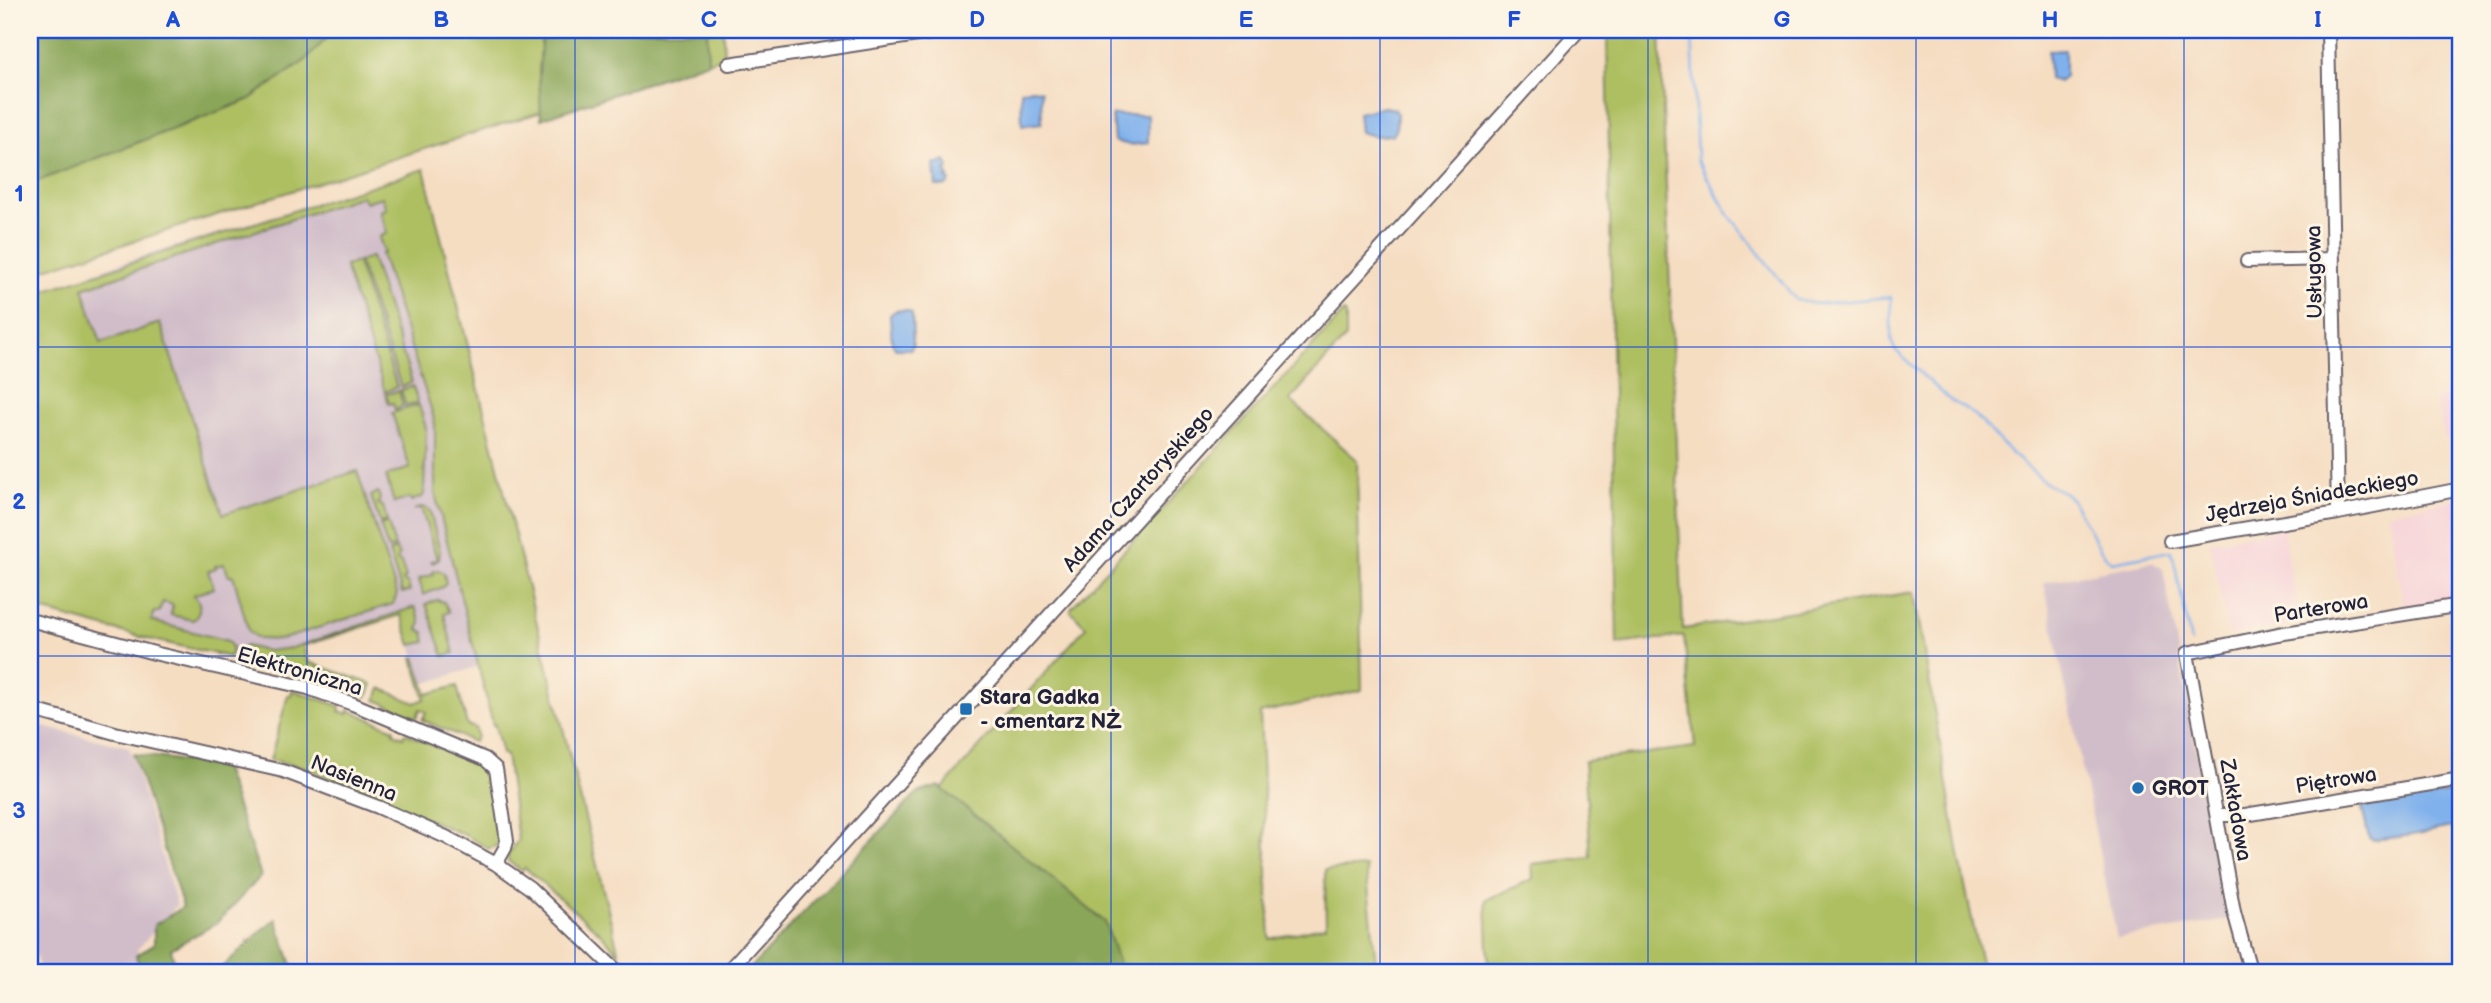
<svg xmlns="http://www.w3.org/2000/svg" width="2491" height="1003" font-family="'Balsamiq Sans',sans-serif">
<rect width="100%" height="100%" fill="#fcf5e5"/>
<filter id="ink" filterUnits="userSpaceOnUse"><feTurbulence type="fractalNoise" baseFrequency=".0143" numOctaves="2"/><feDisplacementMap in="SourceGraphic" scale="14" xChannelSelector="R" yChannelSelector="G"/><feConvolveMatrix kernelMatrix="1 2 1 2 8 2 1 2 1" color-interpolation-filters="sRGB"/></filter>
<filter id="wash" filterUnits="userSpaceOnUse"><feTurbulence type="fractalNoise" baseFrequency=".00686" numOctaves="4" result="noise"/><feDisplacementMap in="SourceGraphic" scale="28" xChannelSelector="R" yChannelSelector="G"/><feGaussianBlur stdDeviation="1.57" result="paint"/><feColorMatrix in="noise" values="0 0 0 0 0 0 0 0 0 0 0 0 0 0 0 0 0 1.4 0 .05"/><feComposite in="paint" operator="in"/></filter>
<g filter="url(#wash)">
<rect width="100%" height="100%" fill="#f5ddc2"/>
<!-- built -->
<path fill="#f6cfd7" d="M2461,393V437L2444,440L2436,398Z
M2461,498V597L2404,606L2388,513Z
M2283,529L2300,622L2229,636L2210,542Z"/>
<!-- industrial -->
<path fill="#d1bdc9" d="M424,169L544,649L479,666L424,684L402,612L277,652L266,663L69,616L30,297L118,264Z
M2152,562L2163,569L2227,920L2117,938L2044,582Z
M30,724L129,747L177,905L137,950L144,973H41L30,939Z"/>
<!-- green -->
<path fill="#aebf62" stroke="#68704e" stroke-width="2" d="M334,30H542L539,75L541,112L30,274V184L248,100L306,60Z
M707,30H723L724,56L708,62Z
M1607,30H1660L1683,629L1914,592L1960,861L1983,973H1489L1486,900L1533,879L1532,864L1591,857L1584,761L1695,747L1684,636L1617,644Z
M424,169L619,954L601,934L525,868L522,871L508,861V855L518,840L506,755L502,754L495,725H493L435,493V424L432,412L381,254L384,253L379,237L387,233L380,211L386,209L382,197L365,202L362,196L83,288L101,343L160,323L223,514L357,471L397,594L393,604L280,640L259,639L249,632L233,575L229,576L224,564L215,566L216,568L208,571L214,588L193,595C201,601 201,610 195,619L192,620L171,615L173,605L163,602L159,612H154L151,621L228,641L232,648L230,657L148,639L30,607V295Z
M371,257L412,382L401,387L359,261Z
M357,262L397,387L385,392L345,266Z
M1344,312L1346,314V337L1290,400L1357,460L1362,690L1260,713L1270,939L1326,926L1325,870L1366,867L1377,973H751L918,797L943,788L1086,627L1071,611V608Z
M413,386L418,403L406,406L401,390Z
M399,391L403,406L395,410L393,403L389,404L386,394Z
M419,405L426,429L424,494L422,497L411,501L410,498L394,503L386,476L410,468L392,413Z
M378,492L380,499L378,504L383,506L387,521L380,523L371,496Z
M423,507L430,511L440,552L439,559L433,563L431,561L437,559L421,508L414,510Z
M388,523L395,547L388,549L380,525Z
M396,549L399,556L397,560L401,563L406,577L403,581L408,584L410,591L402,593L389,552Z
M438,570L444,573L446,583L443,587L423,595L419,579L434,574L433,571Z
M437,600L444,602L449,612L444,614L454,653L444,656L426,604Z
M415,607L421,623L418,629L424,632L426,642L411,645L401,615L303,646L308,662L372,684L367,697L303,675L238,658L240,650L245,646L268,651L292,648Z
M415,657L427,694L457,686L467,725L475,728L477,736L474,742L422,720L426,712L420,709L417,718L376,700L381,688L415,703L425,699L413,658Z
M292,690L340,706L339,711L348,714L349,710L394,729V733L403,737L405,733L485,767L489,776L499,841L498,845L489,849L465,835L304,767L270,760L288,695L291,696Z"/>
<!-- forest -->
<path fill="#8aa658" stroke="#56644a" stroke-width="2" d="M30,30H334L306,60L248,100L30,184Z
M542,30H707L708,62L541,119L539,75Z
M133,754L223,766L261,876L217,923L171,949L177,973H142L136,956L154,944V925L183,907Z
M939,786L1105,922L1122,973H746L917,793Z
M276,919L295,973H214C237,958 252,935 276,919Z"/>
<!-- water -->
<path fill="#80b1ec" stroke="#516a94" stroke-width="2" d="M2065,50V77L2059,82L2049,79L2048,51Z
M1033,89L1041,91L1042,123L1022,125L1021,90Z
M1384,107L1395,109L1397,114L1396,131L1393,135L1374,136L1360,132L1358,113Z
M1112,115H1148V143L1130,145L1114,141Z
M946,161L949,167L946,172L949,177L946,179L950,181L949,183L946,186H936L934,165Z
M904,310L912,313L913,344L911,349H896L892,343L890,315L895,311Z
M2448,793L2456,800L2458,824L2455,826L2413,835L2373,840L2369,838L2362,808L2365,806Z"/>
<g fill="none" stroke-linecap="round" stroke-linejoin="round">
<!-- stream -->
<path stroke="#80b1ec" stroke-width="2.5" d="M1692,30L1697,160L1729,215L1796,300L1816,304L1891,297V340L1895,350L1950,400L1975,415L2009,451L2047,484L2065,493L2072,500L2102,552L2112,562L2172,551L2191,642"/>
</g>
</g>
<g filter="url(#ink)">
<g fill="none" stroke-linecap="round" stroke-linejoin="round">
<defs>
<path id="minor" d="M2328,30L2338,513
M729,64L950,30
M2247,261L2333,259
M2170,541L2338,513L2461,489
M30,620L158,654L308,688L353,704L485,759L496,769L507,841L505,848L496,864
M30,709L115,733L283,771L378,807L446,837L496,864L530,888L619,973
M2217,815H2245L2461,779
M726,973L1579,30
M2251,973L2234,912L2187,653L2278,634L2461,605"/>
</defs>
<!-- minor casing -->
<use href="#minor" stroke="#6c636a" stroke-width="16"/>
<!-- minor -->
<use href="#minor" stroke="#fff" stroke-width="12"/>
</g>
</g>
<!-- grid -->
<path fill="none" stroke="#1d4ed8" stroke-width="2" stroke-opacity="0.55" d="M307,30V973M575,30V973M843,30V973M1111,30V973M1380,30V973M1648,30V973M1916,30V973M2184,30V973M30,347H2461M30,656H2461"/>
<!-- markers -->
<g fill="#1f6fb2" stroke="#fcf5e5" stroke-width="2.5">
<rect x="959" y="702" width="14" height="14" rx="3.5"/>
<circle cx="2138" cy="788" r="7"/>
</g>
<g text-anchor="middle" stroke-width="6" stroke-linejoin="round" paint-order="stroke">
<!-- street labels -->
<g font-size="21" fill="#22223b" stroke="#fcf5e5">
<text transform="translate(2314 272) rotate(-91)" y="7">Usługowa</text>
<text transform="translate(1138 489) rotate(-48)" y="7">Adama Czartoryskiego</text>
<text transform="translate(2312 496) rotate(-10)" y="7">Jędrzeja Śniadeckiego</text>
<text transform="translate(2321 608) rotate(-9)" y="7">Parterowa</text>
<text transform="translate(300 671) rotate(16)" y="7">Elektroniczna</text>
<text transform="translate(354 778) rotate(22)" y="7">Nasienna</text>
<text transform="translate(2336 780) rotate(-9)" y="7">Piętrowa</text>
<text transform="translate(2236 810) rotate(80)" y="7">Zakładowa</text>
</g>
<!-- poi labels -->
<g font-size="21" font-weight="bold" fill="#22223b" stroke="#fcf5e5" text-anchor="start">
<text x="980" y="704">Stara Gadka<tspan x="980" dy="24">- cmentarz NŻ</tspan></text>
<text x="2152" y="795">GROT</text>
</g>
</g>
<!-- margin -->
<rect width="2491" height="1003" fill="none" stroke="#fcf5e5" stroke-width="77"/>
<rect x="38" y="38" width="2414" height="926" fill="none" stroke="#1d4ed8" stroke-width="2.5"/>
<g font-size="23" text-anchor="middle" font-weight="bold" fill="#1d4ed8">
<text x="173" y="27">A</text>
<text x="441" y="27">B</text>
<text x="709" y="27">C</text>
<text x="977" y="27">D</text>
<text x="1246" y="27">E</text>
<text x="1514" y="27">F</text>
<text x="1782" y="27">G</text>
<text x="2050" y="27">H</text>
<text x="2318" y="27">I</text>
<text x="19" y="201">1</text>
<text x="19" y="509">2</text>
<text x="19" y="818">3</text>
</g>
</svg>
